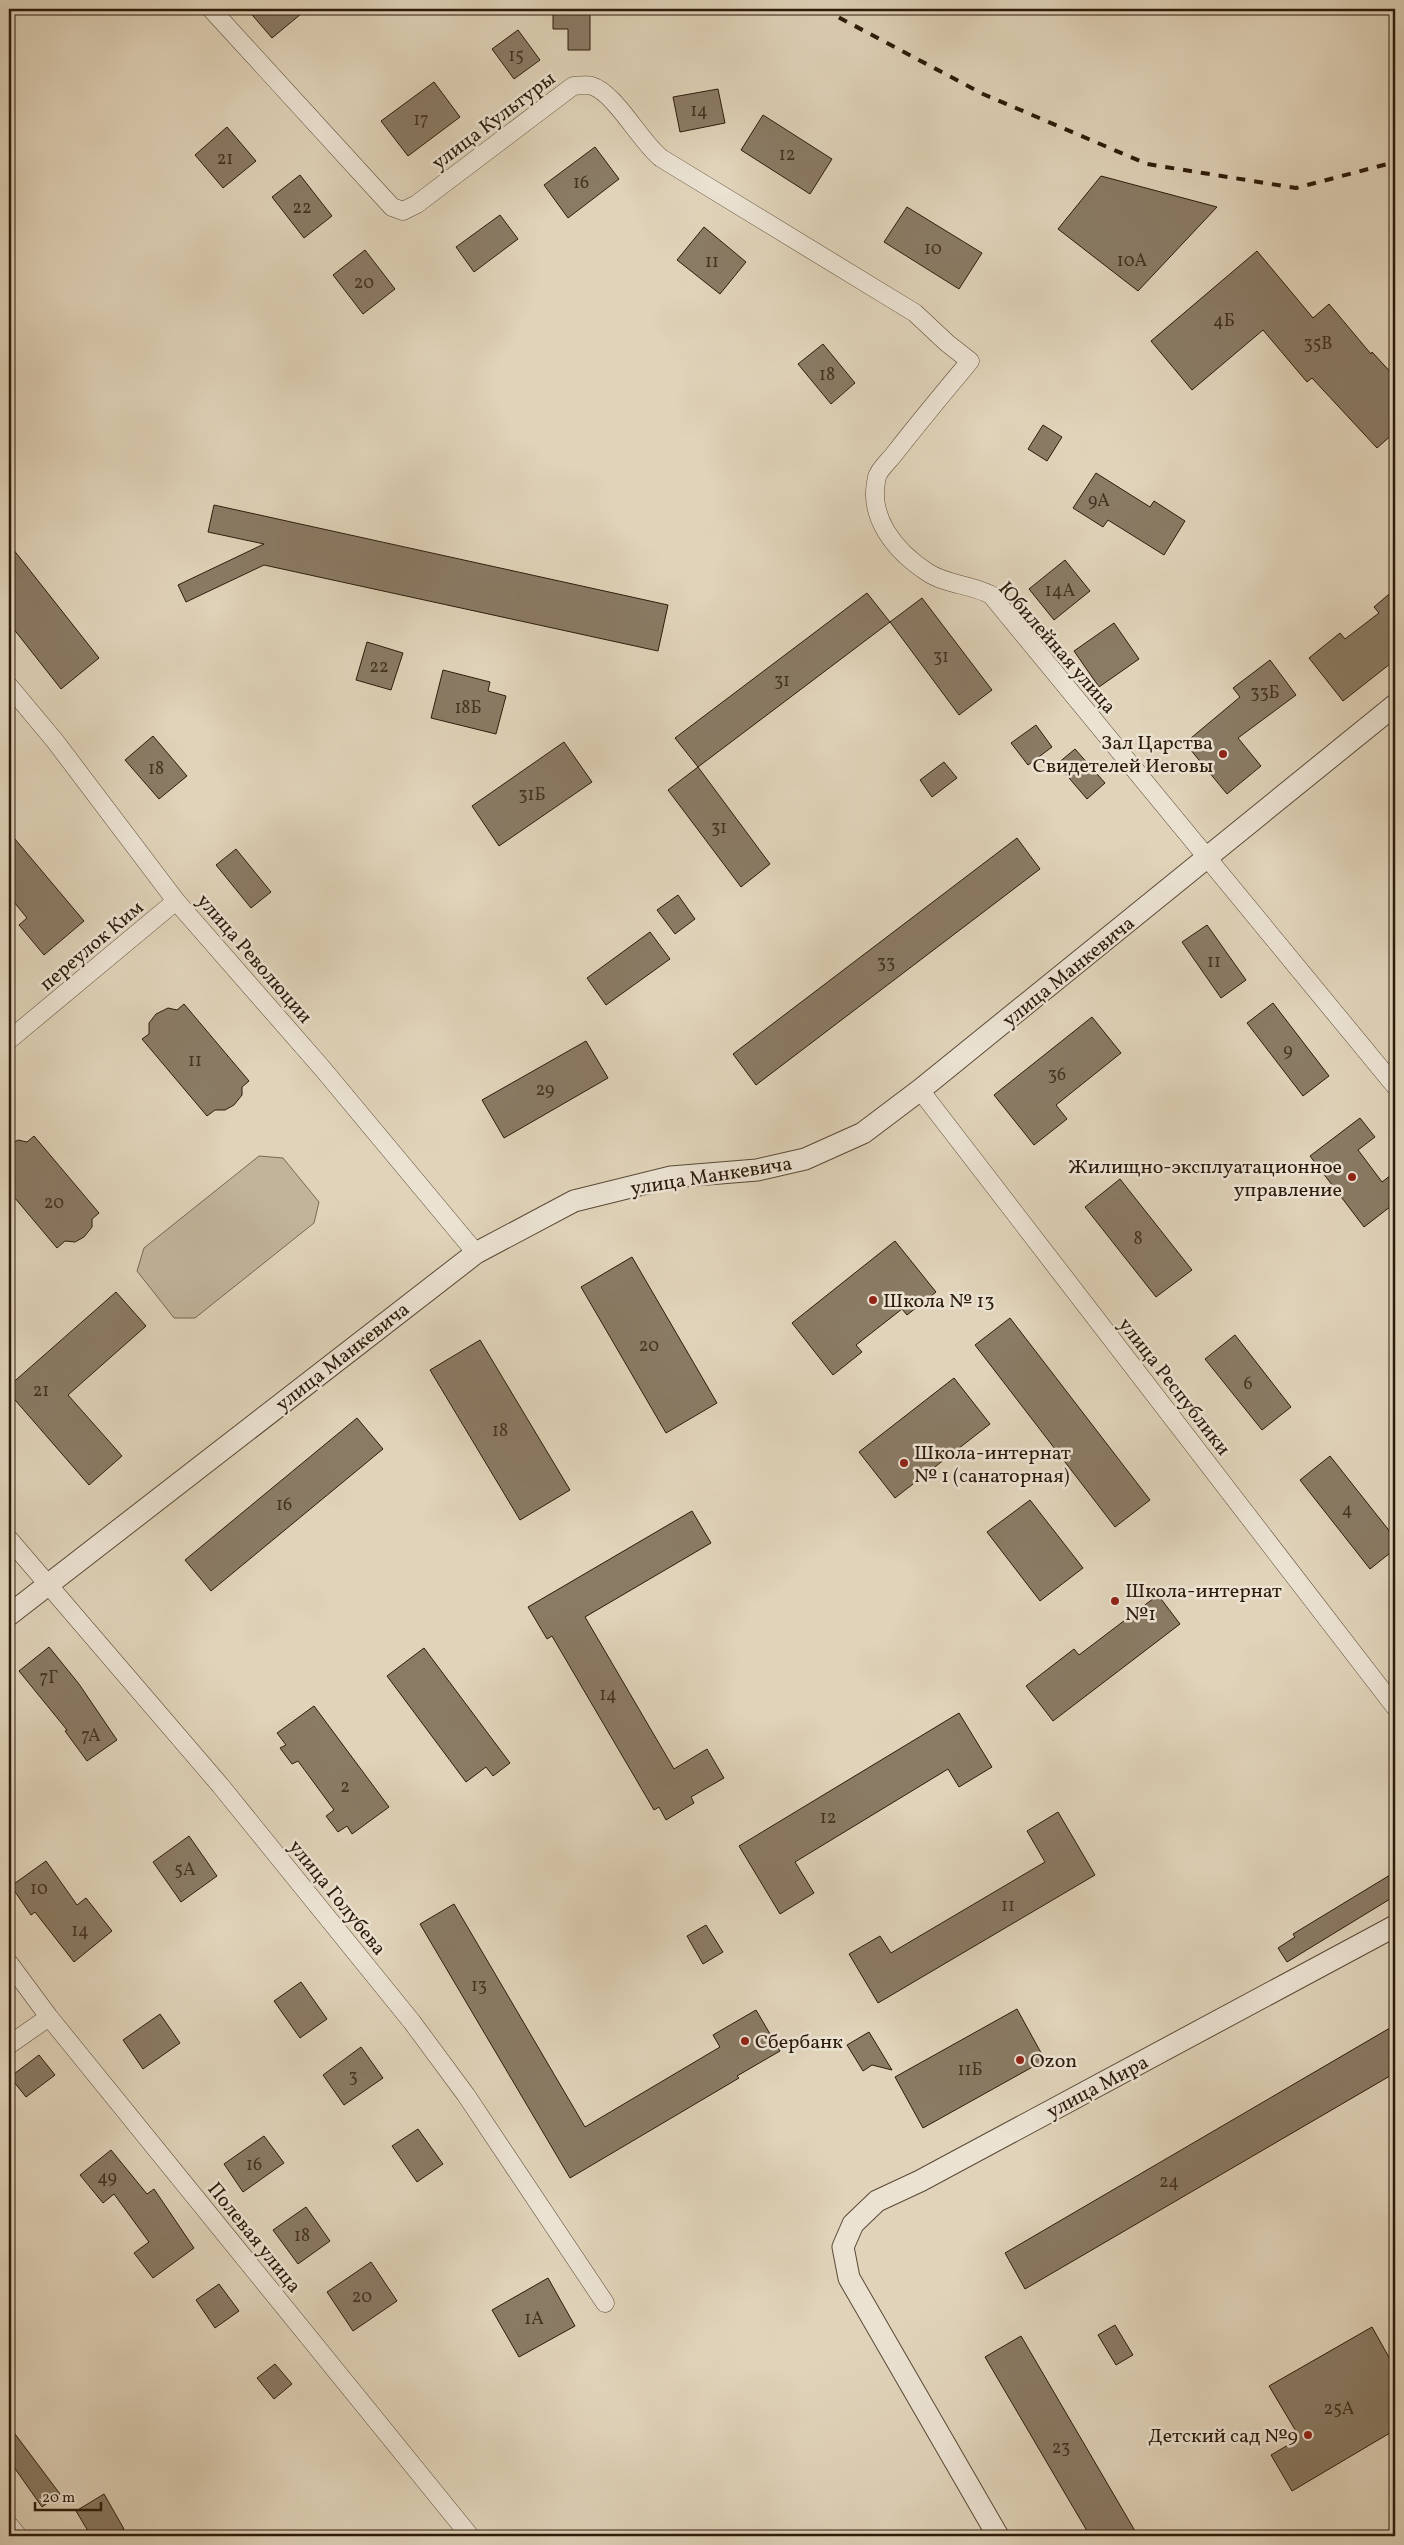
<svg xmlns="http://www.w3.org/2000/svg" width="1404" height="2545" font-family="Vollkorn,serif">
<rect width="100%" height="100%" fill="#e0d3b9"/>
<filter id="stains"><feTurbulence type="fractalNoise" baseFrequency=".004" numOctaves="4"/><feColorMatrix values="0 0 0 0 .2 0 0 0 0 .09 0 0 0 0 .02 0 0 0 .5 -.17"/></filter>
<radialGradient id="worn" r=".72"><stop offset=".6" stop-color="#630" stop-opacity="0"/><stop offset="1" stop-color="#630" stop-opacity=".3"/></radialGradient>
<!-- green -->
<path fill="#c1b49b" stroke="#766852" d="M259,1156L283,1158L319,1202L314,1223L195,1318H174L137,1271L144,1248Z"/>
<!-- building -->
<path fill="#8a7b65" stroke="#2c1b0a" d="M247,9H307L272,38Z
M553,9H590V50H568V29H553Z
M518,30L540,60L514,79L492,49Z
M434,82L460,117L408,156L381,121Z
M718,89L725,123L680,132L673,97Z
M763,115L832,159L810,194L741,150Z
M227,127L256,161L223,188L195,155Z
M595,147L619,179L568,218L544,185Z
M300,175L332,216L304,238L272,197Z
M1101,176L1217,207L1138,291L1058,229Z
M907,207L982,253L959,289L884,242Z
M500,215L518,239L474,272L456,247Z
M704,227L746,262L720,294L677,260Z
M365,250L395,289L363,314L333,275Z
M1257,251L1313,318L1329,304L1371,354L1372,352L1395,377V432L1377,448L1312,378L1307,382L1263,330L1192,390L1151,341Z
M823,344L855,383L831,404L798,364Z
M1043,425L1062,437L1047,461L1028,449Z
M1096,473L1150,507L1154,501L1185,521L1164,555L1108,520L1103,527L1073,508Z
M214,505L668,605L658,651L264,565L186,602L178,585L264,544L208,532Z
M9,544L99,658L61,689L9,623Z
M1065,560L1090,591L1054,620L1029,589Z
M1395,589V660L1343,701L1309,658L1340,633L1345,639L1379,613L1374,607Z
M867,593L890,622L698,767L675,738Z
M922,598L992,690L959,715L890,622Z
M1114,623L1139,659L1099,687L1074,651Z
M367,642L403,653L391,690L356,680Z
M1270,660L1296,695L1238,738L1261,766L1227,794L1185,743L1240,697L1233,688Z
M443,670L490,682L488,691L506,696L496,734L431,718Z
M1036,725L1052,747L1028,765L1011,743Z
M153,736L187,776L159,799L125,760Z
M564,742L592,782L499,846L472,806Z
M1075,749L1105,783L1087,799L1057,764Z
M944,762L957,778L932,797L920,780Z
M698,767L770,864L741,887L668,790Z
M9,832L84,921L44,955L19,925L27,918L9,896Z
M1017,838L1040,869L756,1085L733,1054Z
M236,849L271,892L251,908L216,865Z
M678,895L695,919L675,934L657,910Z
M1207,925L1246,980L1221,998L1182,942Z
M650,932L670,959L606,1005L587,978Z
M1273,1003L1329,1076L1303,1096L1247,1023Z
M184,1004L249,1081L242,1087V1095L234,1105L225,1110H215L207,1116L142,1039L149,1034V1023L156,1014L168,1008L177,1010Z
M1092,1017L1121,1053L1056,1105L1067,1119L1034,1145L994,1095Z
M586,1041L608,1078L504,1138L482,1100Z
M1360,1118L1375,1137L1358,1150L1382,1182L1395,1172V1203L1364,1227L1310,1156Z
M34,1136L99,1213L92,1219V1227L84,1237L75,1242L65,1241L57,1248L9,1191V1145L18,1140L27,1142Z
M1120,1179L1192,1270L1156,1297L1085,1207Z
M895,1241L936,1292L907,1315L902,1309L856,1345L862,1352L833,1375L792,1323Z
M632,1257L717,1403L666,1433L581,1287Z
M116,1292L146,1326L68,1395L122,1456L89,1485L9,1393V1386Z
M1010,1318L1150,1500L1115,1527L975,1345Z
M1235,1335L1291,1407L1262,1430L1205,1359Z
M480,1340L570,1490L520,1520L430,1370Z
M954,1378L990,1424L895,1498L859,1452Z
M357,1418L383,1449L211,1591L185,1560Z
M1330,1456L1395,1538V1549L1370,1569L1300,1480Z
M1030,1500L1083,1568L1040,1601L987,1532Z
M692,1511L711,1543L585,1617L674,1769L707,1749L724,1778L691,1797L694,1803L666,1820L659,1807L654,1810L552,1636L547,1639L528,1607Z
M1158,1595L1180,1624L1053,1721L1026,1686L1074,1649L1079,1655Z
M49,1647L79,1684L117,1740L87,1761L65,1731L67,1730L19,1671Z
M424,1648L510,1763L493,1776L486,1767L466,1782L387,1676Z
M314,1706L389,1807L352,1834L347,1826L338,1832L326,1816L334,1810L298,1761L292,1764L280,1748L286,1745L277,1733Z
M959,1713L992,1767L959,1787L948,1769L795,1862L814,1893L780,1914L739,1846Z
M1058,1812L1095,1875L878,2003L849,1954L880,1936L891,1953L1045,1862L1027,1831Z
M189,1836L217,1876L181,1902L153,1862Z
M46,1861L77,1905L86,1898L112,1931L74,1962L35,1912L31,1915L11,1886Z
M1395,1872V1896L1287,1962L1278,1948L1295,1937L1293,1934Z
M454,1904L585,2127L720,2047L713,2035L756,2010L780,2051L737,2076L739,2078L570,2178L420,1924Z
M706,1925L723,1952L703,1964L687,1936Z
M301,1982L327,2019L300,2038L274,2001Z
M1017,2009L1045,2060L923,2128L895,2077Z
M160,2014L180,2043L143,2069L123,2040Z
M1395,2025V2073L1025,2289L1005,2253Z
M869,2032L892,2070L872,2065L863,2071L847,2045Z
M361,2047L383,2078L344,2105L323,2075Z
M39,2055L55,2075L26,2097L10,2077Z
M418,2129L443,2164L417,2182L392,2146Z
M264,2136L284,2163L243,2192L224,2164Z
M111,2150L147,2194L154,2189L194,2248L153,2278L134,2253L149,2242L114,2194L103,2203L80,2175Z
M306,2207L330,2241L298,2264L273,2230Z
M371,2262L397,2301L353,2331L327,2292Z
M548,2278L575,2326L519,2357L492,2310Z
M219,2284L239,2311L215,2328L196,2300Z
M1115,2325L1133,2355L1116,2365L1098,2335Z
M1372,2327L1395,2368V2430L1292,2491L1271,2455L1300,2438L1269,2386Z
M1021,2336L1138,2536H1090L985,2357Z
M275,2364L292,2384L274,2399L257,2378Z
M9,2426L60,2494L42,2507L9,2460Z
M104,2494L124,2529L111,2536H91L76,2511Z"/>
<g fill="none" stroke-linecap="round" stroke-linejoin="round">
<defs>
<path id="minor" d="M211,9L392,207L403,211L417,204L573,86C579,86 587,84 592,86C615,93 640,141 661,158L915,313L947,343L970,361C945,391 919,422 895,453C890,460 879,469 877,477C867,517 895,551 927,572C946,585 971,584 991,595L1395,1086
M9,686L55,741L176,901L322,1068L476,1253
M9,1040L176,901
M920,1090L1395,1707
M9,1539L220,1785L412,2022L466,2095L605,2303
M9,1963L49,2017L470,2536
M9,2045L49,2017
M9,2525L18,2536"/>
<path id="tertiary" d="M9,1615L476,1253L574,1201L671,1177L757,1170L805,1159L863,1133L920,1090L1395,705
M998,2536L849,2278L843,2247L853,2224L877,2201L920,2181L1395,1926"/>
</defs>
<!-- minor casing -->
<use href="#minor" stroke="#594936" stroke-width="19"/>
<!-- tertiary casing -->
<use href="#tertiary" stroke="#594936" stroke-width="23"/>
<!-- minor -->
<use href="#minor" stroke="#ebe2d2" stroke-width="18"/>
<!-- tertiary -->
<use href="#tertiary" stroke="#ebe2d2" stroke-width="21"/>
<!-- rail -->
<path stroke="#2c1b0a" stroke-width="4" stroke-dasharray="9 9" stroke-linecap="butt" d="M823,9L983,94L1147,164L1296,188L1395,162"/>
</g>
<!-- markers -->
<g fill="#8f2418" stroke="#ebe2d2" stroke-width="2">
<circle cx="1223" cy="754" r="5"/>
<circle cx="1352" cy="1177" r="5"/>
<circle cx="873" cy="1300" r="5"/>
<circle cx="904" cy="1463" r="5"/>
<circle cx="1115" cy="1601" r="5"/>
<circle cx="745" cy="2041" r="5"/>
<circle cx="1020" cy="2060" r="5"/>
<circle cx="1308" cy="2435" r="5"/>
</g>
<g text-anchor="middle" stroke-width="5" stroke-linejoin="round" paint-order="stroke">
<!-- number labels -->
<g font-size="18" fill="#443321">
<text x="516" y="61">15</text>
<text x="699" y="116">14</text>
<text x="421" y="125">17</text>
<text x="787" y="160">12</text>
<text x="225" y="164">21</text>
<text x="581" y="188">16</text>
<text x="302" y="213">22</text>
<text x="933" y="254">10</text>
<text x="1132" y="266">10А</text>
<text x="712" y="267">11</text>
<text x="364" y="288">20</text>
<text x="1224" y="326">4Б</text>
<text x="1318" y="349">35В</text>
<text x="827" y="380">18</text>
<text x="1099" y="506">9А</text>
<text x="1060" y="596">14А</text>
<text x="941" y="662">31</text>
<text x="379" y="672">22</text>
<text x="782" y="686">31</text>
<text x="1265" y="698">33Б</text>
<text x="468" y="713">18Б</text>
<text x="156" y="774">18</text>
<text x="532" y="800">31Б</text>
<text x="719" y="833">31</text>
<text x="1214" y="967">11</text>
<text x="886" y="968">33</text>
<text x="1288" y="1056">9</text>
<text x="195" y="1066">11</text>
<text x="1057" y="1080">36</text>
<text x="545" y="1095">29</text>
<text x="54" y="1208">20</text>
<text x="1138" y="1244">8</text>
<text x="649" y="1351">20</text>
<text x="1248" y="1389">6</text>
<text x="41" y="1396">21</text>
<text x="500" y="1436">18</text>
<text x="284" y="1510">16</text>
<text x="1347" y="1515">4</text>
<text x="49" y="1683">7Г</text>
<text x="608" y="1700">14</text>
<text x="91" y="1741">7А</text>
<text x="345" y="1792">2</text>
<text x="828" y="1823">12</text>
<text x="185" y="1875">5А</text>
<text x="39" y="1894">10</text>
<text x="1008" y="1911">11</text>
<text x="80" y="1936">14</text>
<text x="479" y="1991">13</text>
<text x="970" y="2075">11Б</text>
<text x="353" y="2082">3</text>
<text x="254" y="2170">16</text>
<text x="107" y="2183">49</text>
<text x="1169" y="2187">24</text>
<text x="302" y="2241">18</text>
<text x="362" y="2302">20</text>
<text x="534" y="2324">1А</text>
<text x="1339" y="2414">25А</text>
<text x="1061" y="2453">23</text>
</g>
<!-- street labels -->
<g font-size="20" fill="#2c1b0a" stroke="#ebe2d2">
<text transform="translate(493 120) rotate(-37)" y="7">улица Культуры</text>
<text transform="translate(1058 647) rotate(49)" y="7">Юбилейная улица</text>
<text transform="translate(91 945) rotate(-40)" y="7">переулок Ким</text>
<text transform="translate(255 958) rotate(49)" y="7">улица Революции</text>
<text transform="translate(1068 971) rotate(-39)" y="7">улица Манкевича</text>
<text transform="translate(711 1175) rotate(-9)" y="7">улица Манкевича</text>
<text transform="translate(342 1356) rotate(-38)" y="7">улица Манкевича</text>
<text transform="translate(1175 1386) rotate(52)" y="7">улица Республики</text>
<text transform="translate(338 1897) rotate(51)" y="7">улица Голубева</text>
<text transform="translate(1097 2086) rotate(-28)" y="7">улица Мира</text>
<text transform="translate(255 2237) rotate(51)" y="7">Полевая улица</text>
</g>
<!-- poi labels -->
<g font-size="20" fill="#2c1b0a" stroke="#ebe2d2" text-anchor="start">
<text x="1213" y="749" text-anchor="end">Зал Царства<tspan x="1213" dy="23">Свидетелей Иеговы</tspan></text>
<text x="1342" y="1173" text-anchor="end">Жилищно-эксплуатационное<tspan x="1342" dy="23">управление</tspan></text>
<text x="883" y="1307">Школа № 13</text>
<text x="914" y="1459">Школа-интернат<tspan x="914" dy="23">№ 1 (санаторная)</tspan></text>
<text x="1125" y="1597">Школа-интернат<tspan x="1125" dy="23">№1</tspan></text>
<text x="755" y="2048">Сбербанк</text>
<text x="1030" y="2067">Ozon</text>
<text x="1298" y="2442" text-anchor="end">Детский сад №9</text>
</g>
</g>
<!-- margin -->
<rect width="1404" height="2545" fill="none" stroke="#e0d3b9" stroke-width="30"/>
<rect x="10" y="10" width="1384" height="2525" fill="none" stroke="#2c1b0a" stroke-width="2.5"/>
<rect x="15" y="15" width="1374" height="2515" fill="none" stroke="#2c1b0a"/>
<!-- scale -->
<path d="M35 2502v8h66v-8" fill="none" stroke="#2c1b0a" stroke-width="2.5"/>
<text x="42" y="2502" font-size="15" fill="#2c1b0a" stroke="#ebe2d2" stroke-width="4" paint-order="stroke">20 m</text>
<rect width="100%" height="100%" filter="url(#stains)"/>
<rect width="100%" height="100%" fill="url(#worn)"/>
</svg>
